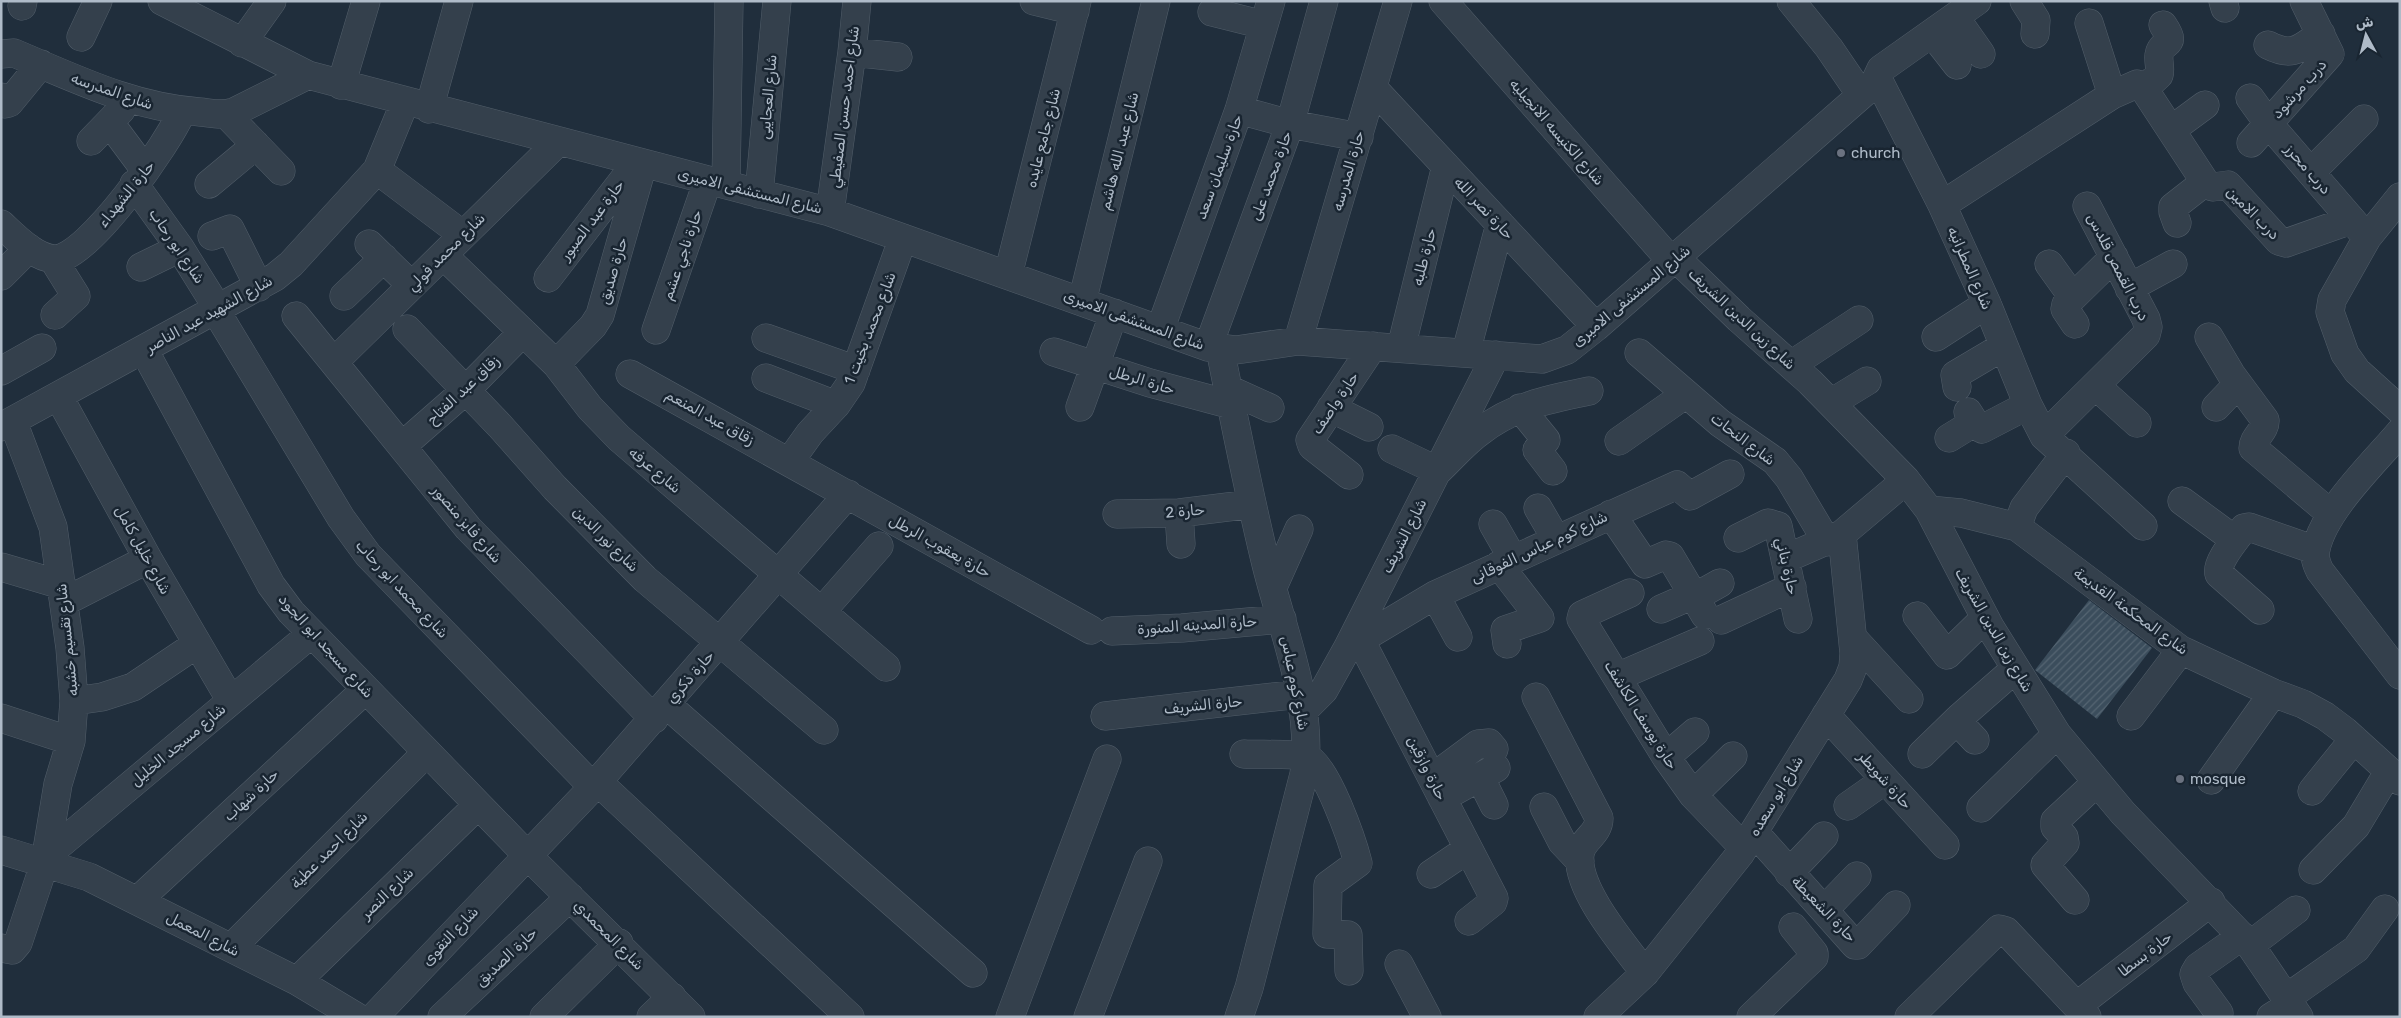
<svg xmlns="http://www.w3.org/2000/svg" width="2401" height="1018" font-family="Rubik,Vazirmatn,sans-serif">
<defs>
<pattern id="building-hatch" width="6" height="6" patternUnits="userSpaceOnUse" patternTransform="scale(1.25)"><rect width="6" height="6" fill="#3b4d5c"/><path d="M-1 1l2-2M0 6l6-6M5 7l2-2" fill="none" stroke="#556572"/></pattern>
</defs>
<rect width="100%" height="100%" fill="#202e3c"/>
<!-- building -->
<path fill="url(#building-hatch)" d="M2089,600L2152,648L2097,719L2035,670Z"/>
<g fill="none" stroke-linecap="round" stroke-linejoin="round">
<defs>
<path id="minor" d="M162,1L308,75L830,212L1208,347L1236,350L1298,341L1542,359L1567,350L1596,327L1874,84L1881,69L1977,1
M1034,1L1075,11
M1443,1L1672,262
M1791,1L1829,48L1861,95
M2024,1L2036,20L2035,34
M2223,1L2225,8
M22,6L23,1
M1212,12L1264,25
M1955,17L1981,54
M2089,23L2112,95
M1932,33L1957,65
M81,37L98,1
M242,43L272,1
M2268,45C2294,58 2300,48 2321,34
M852,52L898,57
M1,54L14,53C76,79 132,107 200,112C211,113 223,116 234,112L308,75
M1878,79L1942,205L1987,304L2028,405L2044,436L2143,526
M341,85L366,1
M1373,88L1596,327
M2144,89L2159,75C2161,68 2158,62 2159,55C2161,39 2179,48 2163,25
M1,97L5,104L9,103L41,64
M2250,98L2268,123L2363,233
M429,109L459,1
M1239,110L1290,124L1359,137
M226,114L281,171
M110,123L145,170
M2171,130L2205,105
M91,141L121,110
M2251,143L2330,54L2304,1
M377,170L463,235
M2311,172L2364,119
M134,184L180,248L218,309
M209,184L256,145
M726,185L729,1
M759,194L777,1
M2400,197L2367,238L2332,300L2330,312L2345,354L2357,371L2400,410
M1942,205L2112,95L2137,84L2142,86L2207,185L2213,187L2228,185L2279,241L2286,243L2351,220
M830,212L852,52L857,1
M2177,223L2173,212V207L2205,182
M1,224C15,237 35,258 55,259C88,259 170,141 182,111
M212,236L230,229L259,287
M369,244L411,285
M443,255L556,364L590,408L619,438L886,667
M1676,258L1739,319L1810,382L1906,480L1929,510L1990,627L2057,734L2123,813L2250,945L2299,1017
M53,259L76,296L55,315
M2049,264L2072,296
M141,267L180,248
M1008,275L1077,1
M1,276L29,248
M548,278L637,162
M2129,288L2173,264
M344,296L384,258
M1082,302L1156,1
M216,311L341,518L368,555L593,787
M296,316L468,528L654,719
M2075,324L2065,309L2066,304L2114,257
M407,329L500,426L555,488L645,579L824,730
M656,330L708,180
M1160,330L1239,110L1271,1
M1936,337L1987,304
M2209,337L2231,374L2265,420C2266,431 2253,437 2253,448L2331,514
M766,338L856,370
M1298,341L1398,1
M1208,347L1290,124L1324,1
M1401,348L1446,166
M1220,349C1234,419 1248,490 1265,560C1281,628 1314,702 1304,774L1249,988L1239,1017
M144,350L271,585L291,612L527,855L691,1017
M1054,352L1150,383L1232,405
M1466,352L1500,224
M1639,353L1720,423L1775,461L1789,478L1827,542
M334,362L558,142
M556,364L593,326L600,315L643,164
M1791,365L1859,320
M1,371L42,348
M630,374L1091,630
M766,378L836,405
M2096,386L2137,423
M1957,387L1955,375L2004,346
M1228,389L1270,408
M59,397L148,559L231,701
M1831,403L1867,381
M1080,407L1114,313
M2216,407L2238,384
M1331,408L1369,427
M1520,408L1546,440L1537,450L1553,471
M1968,412L1977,426L1982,429L2028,405
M1,427L275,277L291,264L377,170L405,102
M2400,432C2374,463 2324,510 2316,549C2314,557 2316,563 2320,571L2400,675
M2044,436L2146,335L2148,327L2146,319L2087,206
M1949,438L1975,422
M1619,441L1686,394
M402,446L466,390L523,332
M1392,449L1438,471C1452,458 1465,442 1481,431C1513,406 1550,399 1589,391
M790,461L810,433L836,405L851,383L903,238
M1349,475L1312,446L1310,440L1373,346
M2182,501L2235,540
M1538,508L1556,539
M1929,510L1961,513L2017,527L2181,650L2273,693L2303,704L2325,716L2345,731L2400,781
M1179,513L1181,544
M1117,514L1179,513L1252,504
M1611,514L1645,564L1666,555L1670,556L1705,615
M1493,524L1513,559
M2017,527L2024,508L2066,453
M1738,538L1768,523L1778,526L1798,619
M1785,559L1842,534L1906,480
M1499,565L1540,618L1505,630L1507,644
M1,567L62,585
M1273,587L1299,529
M1630,593L1582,615L1581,619L1666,757L1693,795L1744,848
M1435,595L1458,637
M1695,597L1720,583
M64,602L148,559
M1661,609L1693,595
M2260,610L2219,574C2215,563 2237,538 2244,528L2249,527L2315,550
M822,611L879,546
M1917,616L1947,655L1985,618
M1721,620L1792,587
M1112,631L1182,628L1282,619
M1853,638L1909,699
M1360,639L1494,898L1493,902L1469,921
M1348,647L1435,595L1677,485L1690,496L1730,474
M1617,677L1700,641
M1536,697L1599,818C1599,835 1582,839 1580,854C1575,889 1625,946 1645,973
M74,701L102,697L133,687L197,644
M666,704L973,973
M1303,711L1324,690L1348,647L1496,355
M1826,715L1945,845
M1105,716L1300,694
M2131,716L2181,650
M1,718L71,741
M1975,740L1959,723V718L2015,669
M1244,754C1259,755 1293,753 1306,757C1326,763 1353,843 1358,863L1328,885L1327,934L1348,935L1349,971
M1922,754L1958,719
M1666,757L1695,732
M1480,777L1494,805
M1432,778L1478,744L1489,743L1494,749
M2211,780L2273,693
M598,782L850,1017
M2312,791L2354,739
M1693,795L1733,756
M1442,798L1496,768
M1848,806L1885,780
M1544,807L1562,842L1580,861
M1981,808L2057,734
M1754,832L1855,945H1858L1896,905
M1,850L89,877L297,981L357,1017
M46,856L311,634
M2313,870L2356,826L2389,771
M1789,873L1824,836
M1431,874L1468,849
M2075,900L2045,865L2065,843L2064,837L2055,827V821L2097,782
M137,901L365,690
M1824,910L1857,876
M2250,945L2296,910
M1,948L12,950L18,943L45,862L58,784L71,741L74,701L70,648L53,527L13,422
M231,948L426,753
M1399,964L1427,1017
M297,981L478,805
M2285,999L2356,949L2385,909
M2078,1005L2211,902
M2219,1013L2197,983L2194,974L2198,967L2242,936
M374,1017L593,787L848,494
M442,1017L570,897
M544,1017L619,943
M651,1017L672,997
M1010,1017L1107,759
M1088,1017L1148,861
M1598,1017L1645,973L1740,854L1848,680L1853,667L1854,653L1842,534
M1751,1017L1814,957V953L1793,927
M1909,1017L1999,929L2006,931L2087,1017
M2271,1017L2290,1005"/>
</defs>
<!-- minor casing -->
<use href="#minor" stroke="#525e6a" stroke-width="29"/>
<!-- minor -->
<use href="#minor" stroke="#34404c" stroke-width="28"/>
</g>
<!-- markers -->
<g fill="#6b7280" stroke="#192531" stroke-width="2">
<circle cx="1841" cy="153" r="5"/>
<circle cx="2180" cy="779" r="5"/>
</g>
<g text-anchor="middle" stroke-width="5" stroke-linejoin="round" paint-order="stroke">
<!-- street labels -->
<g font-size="15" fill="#afbbc8" stroke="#192531">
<text transform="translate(2299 89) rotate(-48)" y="5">درب مرشود</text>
<text transform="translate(112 91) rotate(19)" y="5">شارع المدرسه</text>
<text transform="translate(768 97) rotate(-85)" y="5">شارع العجايبى</text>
<text transform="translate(844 107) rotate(-83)" y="5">شارع احمد حسن الصفيطي</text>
<text transform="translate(1557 132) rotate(49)" y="5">شارع الكنيسه الانجيليه</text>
<text transform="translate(1043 138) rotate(-76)" y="5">شارع جامع عايده</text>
<text transform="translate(1119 151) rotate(-76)" y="5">شارع عبد الله هاشم</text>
<text transform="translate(1219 167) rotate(-70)" y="5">حارة سليمان سعد</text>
<text transform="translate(2308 169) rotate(49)" y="5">درب محرز</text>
<text transform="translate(1348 171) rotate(-74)" y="5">حارة المدرسه</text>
<text transform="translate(1271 176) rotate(-70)" y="5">حارة محمد على</text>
<text transform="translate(750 191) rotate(14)" y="5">شارع المستشفى الاميرى</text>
<text transform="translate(126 194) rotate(-51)" y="5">حارة الشهداء</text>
<text transform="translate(1484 208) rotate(47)" y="5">حارة نصر الله</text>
<text transform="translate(2253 213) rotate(45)" y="5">درب الامين</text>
<text transform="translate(592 220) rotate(-53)" y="5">حارة عبد الصبور</text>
<text transform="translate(177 246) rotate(56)" y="5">شارع ابو رحاب</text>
<text transform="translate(446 252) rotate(-45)" y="5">شارع محمد فولي</text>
<text transform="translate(682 255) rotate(-71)" y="5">حارة ناجي عشم</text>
<text transform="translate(1424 257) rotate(-76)" y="5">حارة طلبه</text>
<text transform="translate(2118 267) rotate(63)" y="5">درب القمص قلدس</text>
<text transform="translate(1970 268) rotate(66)" y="5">شارع المطرانيه</text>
<text transform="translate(613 271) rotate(-74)" y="5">حارة صديق</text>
<text transform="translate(1631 296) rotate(-40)" y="5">شارع المستشفى الاميرى</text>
<text transform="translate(209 314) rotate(-29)" y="5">شارع الشهيد عبد الناصر</text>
<text transform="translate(1742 319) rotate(43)" y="5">شارع زين الدين الشريف</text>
<text transform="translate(1134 320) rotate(20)" y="5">شارع المستشفى الاميرى</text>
<text transform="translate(870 328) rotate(-69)" y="5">شارع محمد بخيت 1</text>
<text transform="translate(1142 380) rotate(17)" y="5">حارة الرطل</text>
<text transform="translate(463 390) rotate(-43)" y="5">زقاق عبد الفتاح</text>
<text transform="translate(1335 403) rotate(-56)" y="5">حارة واصف</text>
<text transform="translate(710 417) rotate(29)" y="5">زقاق عبد المنعم</text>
<text transform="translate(1743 439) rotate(37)" y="5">شارع النحات</text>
<text transform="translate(655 470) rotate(40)" y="5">شارع عرفه</text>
<text transform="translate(1185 511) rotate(-5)" y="5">حارة 2</text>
<text transform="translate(467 524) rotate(49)" y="5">شارع فايز منصور</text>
<text transform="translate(1404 536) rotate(-63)" y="5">شارع الشريف</text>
<text transform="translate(606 539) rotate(45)" y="5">شارع نور الدين</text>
<text transform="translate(940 546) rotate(29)" y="5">حارة يعقوب الرطل</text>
<text transform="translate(1539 547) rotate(-25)" y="5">شارع كوم عباس الفوقانى</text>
<text transform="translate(143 550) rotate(61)" y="5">شارع خليل كامل</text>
<text transform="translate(1787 566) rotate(77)" y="5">حارة بناني</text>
<text transform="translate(402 589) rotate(47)" y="5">شارع محمد ابو رحاب</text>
<text transform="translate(2131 611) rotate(36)" y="5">شارع المحكمة القديمة</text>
<text transform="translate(1197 625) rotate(-4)" y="5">حارة المدينه المنورة</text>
<text transform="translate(1994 630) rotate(60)" y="5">شارع زين الدين الشريف</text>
<text transform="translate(67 640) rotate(-96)" y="5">شارع تقسيم خشبه</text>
<text transform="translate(326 646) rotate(48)" y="5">شارع مسجد ابو الجود</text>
<text transform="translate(690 677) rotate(-49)" y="5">حارة ذكري</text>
<text transform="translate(1295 683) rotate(79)" y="5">شارع كوم عباس</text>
<text transform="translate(1203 705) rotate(-6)" y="5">حارة الشريف</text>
<text transform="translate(1641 715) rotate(58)" y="5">حارة يوسف الكاشف</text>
<text transform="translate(178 745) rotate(-40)" y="5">شارع مسجد الخليل</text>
<text transform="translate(1427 768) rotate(63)" y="5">حارة وازقين</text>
<text transform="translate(1885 780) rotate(48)" y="5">حارة شويطر</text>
<text transform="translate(251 795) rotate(-43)" y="5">حارة شهاب</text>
<text transform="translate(1776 796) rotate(-59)" y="5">شارع ابو سعده</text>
<text transform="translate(329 850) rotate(-45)" y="5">شارع احمد عطية</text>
<text transform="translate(387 893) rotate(-44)" y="5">شارع النصر</text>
<text transform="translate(1824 909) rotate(46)" y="5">حارة الشعيطة</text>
<text transform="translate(203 934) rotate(27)" y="5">شارع المعمل</text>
<text transform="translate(609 935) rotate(45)" y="5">شارع المحمدي</text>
<text transform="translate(450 936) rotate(-47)" y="5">شارع التقوى</text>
<text transform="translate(2145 954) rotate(-38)" y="5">حارة بسطا</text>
<text transform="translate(506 957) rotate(-43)" y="5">حارة الصديق</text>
</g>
<!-- poi labels -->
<g font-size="15" fill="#afbbc8" stroke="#192531" text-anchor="start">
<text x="1851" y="158">church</text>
<text x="2190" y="784">mosque</text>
</g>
</g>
<!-- border -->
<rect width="2401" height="1018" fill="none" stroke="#afbbc8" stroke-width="5"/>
<!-- north arrow -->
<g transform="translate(2366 35) rotate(353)" stroke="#192531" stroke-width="4" paint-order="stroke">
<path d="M0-4L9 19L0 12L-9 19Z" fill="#afbbc8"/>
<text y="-8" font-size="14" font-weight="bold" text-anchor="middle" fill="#afbbc8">ش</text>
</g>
</svg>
